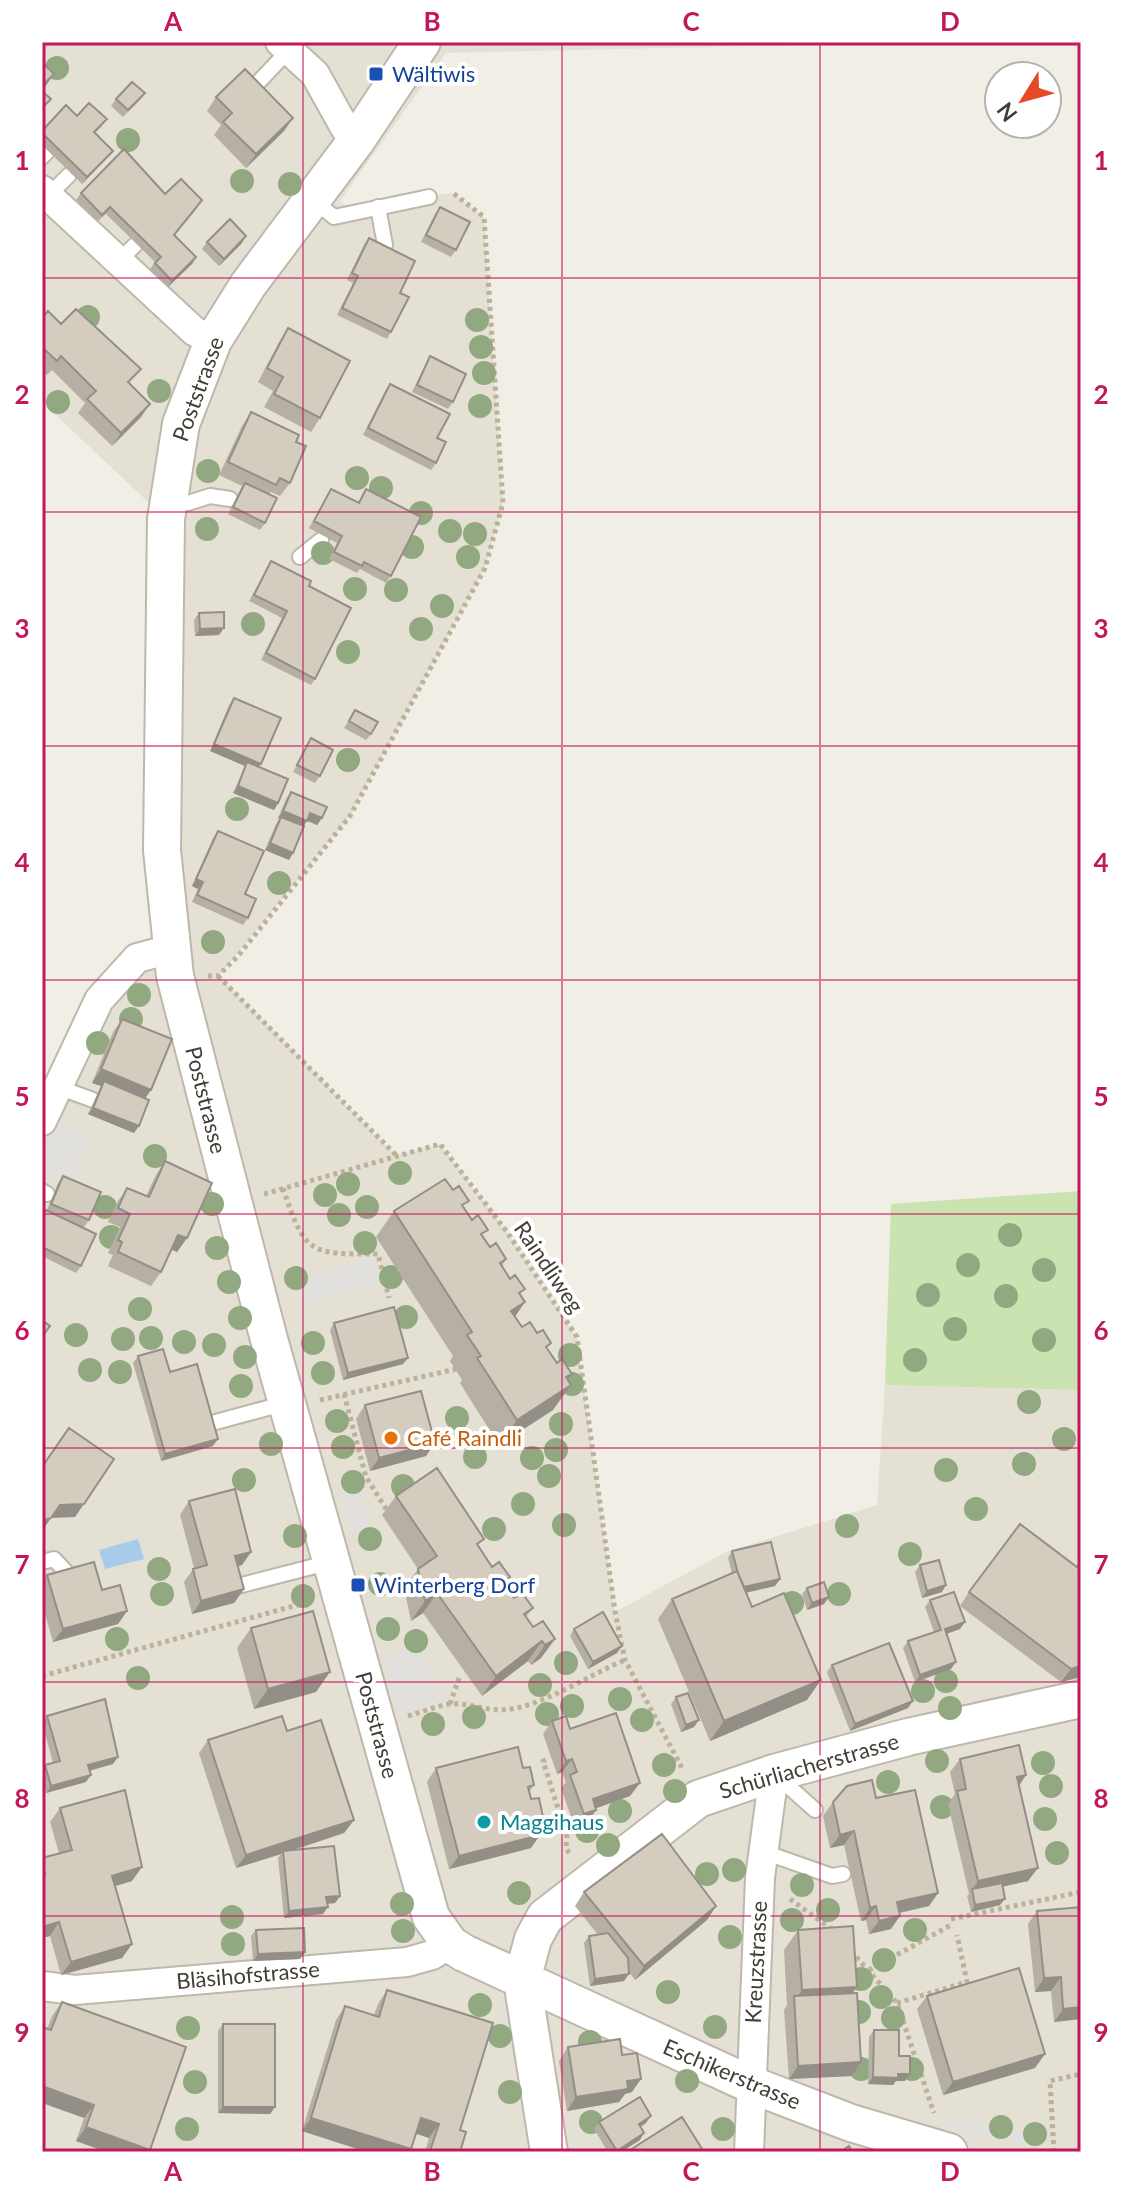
<svg xmlns="http://www.w3.org/2000/svg" width="1123" height="2194" font-family="Lato,sans-serif">
<rect width="100%" height="100%" fill="#f1eee5"/>
<!-- residential -->
<path fill="#e4e0d4" d="M42,42H935L446,53L340,201L345,205L453,193L484,217L503,503L485,568L350,816L219,976L396,1155L440,1144L507,1232L577,1337L615,1612L726,1552L877,1505L885,1385L1081,1390V2152H54L42,2147V1121L99,1000L171,950L166,519L42,402Z"/>
<!-- green -->
<path fill="#cbe2b1" d="M1081,1191V1390L885,1385L891,1204Z"/>
<!-- parking -->
<path fill="#e2e0dd" d="M55,1121L90,1138L69,1182L42,1169V1148Z
M375,1258L382,1282L304,1303L297,1280Z
M360,1485L371,1530L351,1535L339,1491Z
M422,1644L438,1702L399,1713L383,1656Z
M943,2117L1030,2134L1028,2144L941,2127Z"/>
<!-- water -->
<path fill="#a6cce9" d="M138,1539L144,1559L105,1569L99,1550Z"/>
<g fill="none" stroke-linecap="round" stroke-linejoin="round">
<defs>
<path id="service" d="M251,90L289,50
M42,157L46,153
M48,196L69,175
M313,200L334,217L429,197
M378,207L385,245
M119,261L135,245
M188,503L210,496L230,499
M300,557L321,540
M58,1087L93,1100
M42,1191L47,1194
M212,1423L286,1403
M42,1562L54,1559L69,1575
M234,1587L331,1562
M777,1776L815,1810
M764,1852L832,1876L843,1874"/>
<path id="minor" d="M280,42L315,74L345,128L356,141
M42,190L194,331L213,341
M42,1121L99,1000L137,958L171,949
M42,1986L75,1990L407,1962L432,1955L450,1944
M749,2152L760,1878L774,1773"/>
<path id="tertiary" d="M422,42L356,141L248,285L213,341L181,424L166,519L162,850L175,976L267,1332L431,1917L450,1944L464,1953L752,2085L851,2123L949,2152
M549,2152L522,1980L533,1939L545,1917L698,1799L774,1773L908,1737L1081,1699"/>
</defs>
<!-- service casing -->
<use href="#service" stroke="#beb8ac" stroke-width="18"/>
<!-- minor casing -->
<use href="#minor" stroke="#beb8ac" stroke-width="32"/>
<!-- tertiary casing -->
<use href="#tertiary" stroke="#beb8ac" stroke-width="40"/>
<!-- path -->
<path stroke="#bcb19b" stroke-width="5" stroke-dasharray="4 4" stroke-linecap="butt" d="M208,976H218L238,956L350,816L485,568L503,503L484,217L453,193
M218,976L396,1155
M283,1188C305,1255 310,1254 378,1254L389,1298
M264,1194L440,1144L507,1232L577,1337L615,1612L625,1660L683,1770
M344,1394L366,1477L388,1512
M320,1400L456,1369
M42,1676L308,1602
M450,1704L459,1678
M408,1716C422,1712 436,1706 450,1704C471,1702 487,1713 511,1709C546,1704 591,1674 625,1660
M546,1760L543,1761L567,1837L566,1849L571,1855
M790,1899L834,1931
M951,1919L1081,1892
M851,1951L897,2003L934,2113
M869,1970L953,1924
M897,2003L967,1982L957,1935
M1054,2152L1050,2081L1081,2074"/>
<!-- service -->
<use href="#service" stroke="#fff" stroke-width="14"/>
<!-- minor -->
<use href="#minor" stroke="#fff" stroke-width="28"/>
<!-- tertiary -->
<use href="#tertiary" stroke="#fff" stroke-width="36"/>
</g>
<!-- trees -->
<g fill="#92a880">
<circle cx="57" cy="68" r="12"/>
<circle cx="128" cy="140" r="12"/>
<circle cx="242" cy="181" r="12"/>
<circle cx="290" cy="184" r="12"/>
<circle cx="88" cy="317" r="12"/>
<circle cx="477" cy="320" r="12"/>
<circle cx="481" cy="347" r="12"/>
<circle cx="484" cy="373" r="12"/>
<circle cx="159" cy="391" r="12"/>
<circle cx="58" cy="402" r="12"/>
<circle cx="480" cy="406" r="12"/>
<circle cx="208" cy="471" r="12"/>
<circle cx="357" cy="478" r="12"/>
<circle cx="381" cy="488" r="12"/>
<circle cx="421" cy="513" r="12"/>
<circle cx="207" cy="529" r="12"/>
<circle cx="450" cy="531" r="12"/>
<circle cx="475" cy="534" r="12"/>
<circle cx="412" cy="547" r="12"/>
<circle cx="323" cy="553" r="12"/>
<circle cx="468" cy="557" r="12"/>
<circle cx="355" cy="589" r="12"/>
<circle cx="396" cy="590" r="12"/>
<circle cx="442" cy="606" r="12"/>
<circle cx="253" cy="624" r="12"/>
<circle cx="421" cy="629" r="12"/>
<circle cx="348" cy="652" r="12"/>
<circle cx="348" cy="760" r="12"/>
<circle cx="237" cy="809" r="12"/>
<circle cx="279" cy="883" r="12"/>
<circle cx="213" cy="942" r="12"/>
<circle cx="139" cy="995" r="12"/>
<circle cx="131" cy="1019" r="12"/>
<circle cx="98" cy="1043" r="12"/>
<circle cx="155" cy="1156" r="12"/>
<circle cx="400" cy="1173" r="12"/>
<circle cx="348" cy="1184" r="12"/>
<circle cx="325" cy="1195" r="12"/>
<circle cx="212" cy="1204" r="12"/>
<circle cx="105" cy="1207" r="12"/>
<circle cx="367" cy="1207" r="12"/>
<circle cx="339" cy="1215" r="12"/>
<circle cx="1010" cy="1235" r="12"/>
<circle cx="111" cy="1237" r="12"/>
<circle cx="365" cy="1243" r="12"/>
<circle cx="217" cy="1248" r="12"/>
<circle cx="968" cy="1265" r="12"/>
<circle cx="1044" cy="1270" r="12"/>
<circle cx="391" cy="1277" r="12"/>
<circle cx="296" cy="1278" r="12"/>
<circle cx="229" cy="1282" r="12"/>
<circle cx="928" cy="1295" r="12"/>
<circle cx="1006" cy="1296" r="12"/>
<circle cx="140" cy="1309" r="12"/>
<circle cx="406" cy="1317" r="12"/>
<circle cx="240" cy="1318" r="12"/>
<circle cx="955" cy="1329" r="12"/>
<circle cx="76" cy="1335" r="12"/>
<circle cx="151" cy="1338" r="12"/>
<circle cx="123" cy="1339" r="12"/>
<circle cx="1044" cy="1340" r="12"/>
<circle cx="184" cy="1342" r="12"/>
<circle cx="313" cy="1343" r="12"/>
<circle cx="214" cy="1345" r="12"/>
<circle cx="570" cy="1355" r="12"/>
<circle cx="245" cy="1357" r="12"/>
<circle cx="915" cy="1360" r="12"/>
<circle cx="90" cy="1370" r="12"/>
<circle cx="120" cy="1372" r="12"/>
<circle cx="323" cy="1373" r="12"/>
<circle cx="572" cy="1384" r="12"/>
<circle cx="241" cy="1386" r="12"/>
<circle cx="1029" cy="1402" r="12"/>
<circle cx="457" cy="1418" r="12"/>
<circle cx="337" cy="1421" r="12"/>
<circle cx="561" cy="1424" r="12"/>
<circle cx="1064" cy="1439" r="12"/>
<circle cx="271" cy="1444" r="12"/>
<circle cx="343" cy="1447" r="12"/>
<circle cx="556" cy="1450" r="12"/>
<circle cx="475" cy="1457" r="12"/>
<circle cx="532" cy="1458" r="12"/>
<circle cx="1024" cy="1464" r="12"/>
<circle cx="946" cy="1470" r="12"/>
<circle cx="549" cy="1476" r="12"/>
<circle cx="244" cy="1480" r="12"/>
<circle cx="353" cy="1482" r="12"/>
<circle cx="403" cy="1486" r="12"/>
<circle cx="523" cy="1504" r="12"/>
<circle cx="976" cy="1509" r="12"/>
<circle cx="564" cy="1525" r="12"/>
<circle cx="847" cy="1526" r="12"/>
<circle cx="494" cy="1529" r="12"/>
<circle cx="295" cy="1536" r="12"/>
<circle cx="370" cy="1539" r="12"/>
<circle cx="910" cy="1554" r="12"/>
<circle cx="159" cy="1569" r="12"/>
<circle cx="380" cy="1584" r="12"/>
<circle cx="162" cy="1594" r="12"/>
<circle cx="839" cy="1594" r="12"/>
<circle cx="303" cy="1596" r="12"/>
<circle cx="792" cy="1603" r="12"/>
<circle cx="388" cy="1629" r="12"/>
<circle cx="117" cy="1639" r="12"/>
<circle cx="416" cy="1641" r="12"/>
<circle cx="566" cy="1663" r="12"/>
<circle cx="138" cy="1678" r="12"/>
<circle cx="946" cy="1681" r="12"/>
<circle cx="540" cy="1685" r="12"/>
<circle cx="923" cy="1691" r="12"/>
<circle cx="620" cy="1699" r="12"/>
<circle cx="572" cy="1706" r="12"/>
<circle cx="950" cy="1708" r="12"/>
<circle cx="547" cy="1714" r="12"/>
<circle cx="474" cy="1717" r="12"/>
<circle cx="642" cy="1720" r="12"/>
<circle cx="433" cy="1724" r="12"/>
<circle cx="937" cy="1761" r="12"/>
<circle cx="1043" cy="1763" r="12"/>
<circle cx="664" cy="1765" r="12"/>
<circle cx="888" cy="1782" r="12"/>
<circle cx="1051" cy="1786" r="12"/>
<circle cx="675" cy="1791" r="12"/>
<circle cx="942" cy="1807" r="12"/>
<circle cx="620" cy="1811" r="12"/>
<circle cx="1045" cy="1819" r="12"/>
<circle cx="587" cy="1831" r="12"/>
<circle cx="608" cy="1845" r="12"/>
<circle cx="1057" cy="1853" r="12"/>
<circle cx="734" cy="1870" r="12"/>
<circle cx="707" cy="1874" r="12"/>
<circle cx="802" cy="1885" r="12"/>
<circle cx="519" cy="1893" r="12"/>
<circle cx="402" cy="1904" r="12"/>
<circle cx="828" cy="1910" r="12"/>
<circle cx="232" cy="1917" r="12"/>
<circle cx="792" cy="1920" r="12"/>
<circle cx="915" cy="1930" r="12"/>
<circle cx="403" cy="1931" r="12"/>
<circle cx="730" cy="1937" r="12"/>
<circle cx="233" cy="1944" r="12"/>
<circle cx="884" cy="1960" r="12"/>
<circle cx="861" cy="1979" r="12"/>
<circle cx="668" cy="1992" r="12"/>
<circle cx="881" cy="1997" r="12"/>
<circle cx="480" cy="2005" r="12"/>
<circle cx="859" cy="2012" r="12"/>
<circle cx="893" cy="2018" r="12"/>
<circle cx="715" cy="2027" r="12"/>
<circle cx="188" cy="2028" r="12"/>
<circle cx="500" cy="2036" r="12"/>
<circle cx="590" cy="2042" r="12"/>
<circle cx="861" cy="2069" r="12"/>
<circle cx="912" cy="2069" r="12"/>
<circle cx="687" cy="2081" r="12"/>
<circle cx="195" cy="2082" r="12"/>
<circle cx="510" cy="2092" r="12"/>
<circle cx="591" cy="2122" r="12"/>
<circle cx="1001" cy="2127" r="12"/>
<circle cx="187" cy="2129" r="12"/>
<circle cx="723" cy="2129" r="12"/>
<circle cx="1035" cy="2134" r="12"/>
</g>
<!-- wall -->
<path fill="#b6afa4" d="M668,42H680L677,46Z
M216,97L284,131L246,168L214,135L221,125L207,111Z
M116,99L140,100L123,117L111,106Z
M102,126L95,133L113,151L108,157L82,184L42,145V131Z
M81,193L165,194L198,207L175,235L196,257L192,264L168,287L150,269L155,262L106,214L98,221L76,200Z
M440,207L456,250L451,257L421,242L435,214Z
M369,238L391,332L387,339L337,315L353,283L347,280L364,245Z
M207,242L242,243L219,266L202,249Z
M42,318L61,324L130,384L141,417L112,446L78,413L85,403L52,370L47,375L42,370Z
M288,328L320,418L311,432L264,407L273,391L258,382L279,342Z
M430,356L453,402L448,409L412,392L426,363Z
M390,384L437,438L436,463L431,470L363,435L385,391Z
M251,412L296,442L290,483L280,496L271,492L269,494L265,523L260,530L228,514L242,486L219,475L242,426Z
M331,489L358,503L366,489L391,576L386,583L360,569L357,573L329,559L337,543L309,528Z
M271,561L309,586L315,679L311,685L261,660L282,618L249,601Z
M199,613L219,635L195,636L194,620Z
M234,698L259,767L278,803L274,810L233,793L245,766L210,751L229,705Z
M355,710L371,734L366,740L344,728Z
M311,738L320,776L315,783L293,772Z
M291,792L322,818L317,825L307,820L304,826L293,853L289,860L265,850L276,824L280,818H278L286,799Z
M218,831L245,894L248,918L243,925L192,902L198,889L192,886L213,838Z
M122,1019L145,1099L134,1133L88,1114L101,1086L92,1083L113,1032Z
M165,1161L187,1238L177,1252L171,1249L161,1272L151,1286L108,1266L113,1255L108,1253L120,1227L108,1222L118,1201L127,1188L146,1196L156,1175Z
M63,1176L89,1220L84,1227L81,1266L76,1273L42,1256V1216L47,1210L58,1183Z
M464,1208L490,1247L506,1259L502,1266L521,1295L515,1317L522,1327L548,1349L567,1380L553,1410L499,1445L460,1383L462,1380L450,1361L453,1356L376,1237L394,1211Z
M334,1323L403,1364L343,1380L330,1330Z
M138,1356L213,1446L161,1461L133,1363Z
M365,1405L435,1443L426,1456L370,1471L356,1419Z
M396,1496L478,1547L492,1567L510,1577L504,1584L514,1598L533,1608L526,1617L533,1627L555,1639L541,1658L531,1665L528,1661L482,1696L423,1613L411,1621L404,1588L418,1569L382,1515Z
M189,1501L251,1552L242,1565L238,1566L244,1589L234,1603L192,1614L184,1582L194,1568L180,1515Z
M732,1551L780,1579L775,1586L746,1592L752,1607L807,1700L710,1741L658,1619L672,1599L732,1574L728,1558Z
M920,1565L942,1592L922,1598L915,1572Z
M1077,1567L1081,1677L1061,1682L960,1606L969,1592Z
M47,1575L102,1590L127,1611L118,1624L53,1642L42,1603V1582Z
M807,1588L824,1604L807,1610L802,1594Z
M930,1600L960,1629L946,1634L951,1669L915,1682L903,1648L908,1641L934,1632L925,1607Z
M251,1628L316,1692L254,1709L237,1648Z
M574,1629L622,1646L617,1653L588,1669L570,1636Z
M832,1665L908,1708L850,1731L827,1672Z
M676,1697L694,1727L681,1732L671,1704Z
M47,1716L113,1764L90,1771L86,1782L46,1793L42,1779V1769L45,1765L53,1763L42,1722Z
M552,1721L570,1729L630,1796L596,1808L587,1824L575,1828L561,1788L566,1782L562,1772L557,1774L543,1734Z
M287,1731L354,1820L344,1833L294,1850L340,1896L335,1903L327,1904L323,1914L284,1918L278,1858L281,1854L236,1868L199,1753L208,1740Z
M960,1759L1026,1775L1019,1785L1028,1881L1002,1887L1000,1905L971,1912L967,1896L969,1894L948,1804L955,1794L950,1772Z
M436,1768H523L534,1785L529,1792L531,1799L543,1817L538,1825L531,1848L449,1869L427,1782Z
M876,1798L938,1893L929,1906L900,1913L891,1929L869,1934L866,1920L861,1921L844,1845L830,1848L823,1816L833,1802Z
M60,1808L132,1881L115,1886L132,1944L122,1958L61,1975L50,1936L42,1938V1858L59,1853L50,1822Z
M584,1892L716,1906L707,1920L635,1980L629,1972V1974L624,1981L590,1986L584,1943L589,1936L598,1935L575,1906Z
M1081,1907V2019L1054,2022L1051,1991L1035,1992L1028,1924L1037,1911Z
M256,1930L305,1952L300,1959L253,1961L251,1936Z
M798,1930L857,1987L852,1993L861,2062L852,2076L789,2079L784,2010L787,2005L784,1950Z
M387,1990L460,2130V2152H425L429,2138L416,2133L409,2152H367L302,2131L336,2020L345,2006L374,2015L378,2004Z
M927,1996L1035,2068L943,2095L917,2009Z
M62,2002L148,2152H107L76,2141L84,2118L47,2029L52,2016Z
M223,2024L275,2107L270,2114L218,2113V2031Z
M874,2030L899,2056L905,2081H896L893,2085L868,2084L869,2037Z
M568,2047L622,2055L632,2092L625,2094L619,2102L567,2111L559,2061Z
M1081,2080V2097L1078,2084Z
M599,2122L646,2123L640,2127V2140L621,2152H608L594,2129Z"/>
<!-- shaded-wall -->
<path fill="#948f86" d="M54,74L45,87L42,90V86Z
M293,118L284,131L246,168L256,154Z
M113,151L108,157L82,184L87,177Z
M246,236L242,243L219,266L224,259Z
M196,257L192,264L168,287L172,281Z
M150,404L141,417L112,446L121,433Z
M224,628L219,635L195,636L200,629Z
M214,744L261,764L256,770L247,762L245,766L210,751Z
M238,786L278,803L274,810L233,793Z
M283,811L307,821L302,828L278,818Z
M310,813L322,818L317,825L305,820Z
M270,843L293,853L289,860L265,850Z
M196,879L203,882L198,889L192,886Z
M101,1069L151,1090L142,1103L104,1081L101,1086L92,1083Z
M93,1108L139,1126L134,1133L88,1114Z
M178,1235L187,1238L177,1252L168,1248Z
M525,1302L508,1327L511,1311Z
M408,1358L403,1364L343,1380L348,1373Z
M572,1374L558,1393L571,1385L553,1410L499,1445L517,1420L566,1377Z
M218,1439L213,1446L161,1461L165,1454Z
M435,1443L426,1456L370,1471L379,1458Z
M84,1504L75,1517L51,1518L60,1505Z
M51,1518L42,1531V1521Z
M251,1552L242,1565L226,1570L235,1556Z
M780,1579L775,1586L737,1595L741,1588Z
M946,1585L942,1592L922,1598L927,1591Z
M244,1589L234,1603L192,1614L201,1601Z
M437,1593L423,1613L411,1621L425,1601Z
M829,1597L824,1604L807,1610L812,1603Z
M127,1611L118,1624L53,1642L63,1629Z
M965,1622L960,1629L940,1636L945,1629Z
M555,1639L541,1658L531,1665L545,1645Z
M542,1641L528,1661L482,1696L496,1676Z
M622,1646L617,1653L588,1669L593,1662Z
M956,1662L951,1669L915,1682L920,1675Z
M1081,1666V1677L1061,1682L1071,1669Z
M330,1672L316,1692L254,1709L268,1689Z
M821,1680L807,1700L710,1741L724,1721Z
M913,1701L908,1708L850,1731L855,1724Z
M699,1720L694,1727L681,1732L686,1725Z
M118,1757L113,1764L83,1772L88,1765Z
M572,1759L562,1772L557,1774L566,1761Z
M91,1775L86,1782L46,1793L51,1786Z
M1026,1775L1017,1789V1777Z
M640,1783L630,1796L583,1813L593,1799Z
M596,1810L587,1824L575,1828L584,1814Z
M354,1820L344,1833L283,1853V1851L281,1854L236,1868L246,1855Z
M854,1831L844,1845L830,1848L840,1835Z
M540,1835L531,1848L449,1869L459,1856Z
M142,1867L132,1881L102,1890L112,1876Z
M1038,1868L1028,1881L973,1893L972,1890L978,1881Z
M938,1893L929,1906L888,1915L897,1902Z
M340,1896L335,1903L321,1904L326,1897Z
M1005,1899L1000,1905L971,1912L975,1905Z
M716,1906L707,1920L635,1980L644,1966Z
M876,1906L866,1920L861,1921L870,1908Z
M328,1907L323,1914L284,1918L289,1911Z
M900,1916L891,1929L869,1934L879,1921Z
M59,1922L50,1936L42,1938V1927Z
M132,1944L122,1958L61,1975L71,1962Z
M305,1952L300,1959L253,1961L258,1954Z
M629,1974L624,1981L590,1986L595,1979Z
M1061,1977L1051,1991L1035,1992L1044,1978Z
M857,1987L843,2006L794,2001L802,1990Z
M1081,2007V2019L1054,2022L1063,2009Z
M1045,2054L1035,2068L943,2095L953,2082Z
M861,2062L852,2076L789,2079L798,2066Z
M898,2074H910L905,2081H896L893,2085L868,2084L873,2077Z
M641,2079L632,2092L625,2094L619,2102L567,2111L576,2097L627,2081Z
M42,2086L94,2105L84,2118L42,2103Z
M223,2107H275L270,2114L218,2113Z
M651,2116L646,2123L634,2131L639,2124Z
M311,2118L411,2149L409,2152H367L302,2131Z
M421,2118L439,2124L429,2138L411,2132Z
M86,2127L150,2150L148,2152H107L76,2141Z
M644,2133L640,2140L621,2152H616Z"/>
<!-- building -->
<path fill="#d4ccbf" stroke="#948f86" stroke-width="2" d="M42,62L54,74L42,86Z
M245,69L293,118L256,154L223,122L232,113L216,97Z
M132,82L145,93L128,110L116,99Z
M42,91L51,99L42,108Z
M89,103L107,119L94,132L113,151L87,177L42,133V131L66,105L77,116Z
M124,149L165,194L181,179L202,200L174,235L196,257L172,281L155,263L161,257L110,207L102,215L81,193Z
M440,207L470,222L456,250L426,235Z
M230,219L246,236L224,259L207,242Z
M369,238L415,261L400,293L409,297L391,332L342,308L358,276L352,273Z
M76,309L141,369L128,382L150,404L121,433L87,399L96,391L61,356L57,361L42,347V318L48,311L61,324Z
M288,328L350,361L320,418L274,394L283,377L267,368Z
M430,356L466,374L453,402L417,385Z
M390,384L450,414L437,438L446,442L436,463L368,428Z
M251,412L299,435L296,442L306,446L290,483L280,478L276,485L228,462Z
M245,483L277,498L265,523L233,507Z
M331,489L359,503L366,489L421,517L391,576L364,562L362,566L334,552L342,536L314,521Z
M271,561L311,581L309,586L351,608L315,679L266,653L287,611L254,595Z
M224,612V628L200,629L199,613Z
M234,698L281,718L261,764L214,744Z
M355,710L378,722L371,734L349,721Z
M311,738L333,750L320,776L297,765Z
M247,762L288,779L278,803L238,786Z
M291,792L327,807L322,818L310,813L307,821L283,811Z
M281,817L304,826L293,853L270,843Z
M218,831L264,851L245,894L256,899L248,918L197,895L203,882L196,879Z
M122,1019L172,1039L151,1090L101,1069Z
M104,1081L149,1100L139,1126L93,1108Z
M165,1161L212,1183L187,1238L178,1235L161,1272L118,1252L122,1242L118,1240L130,1214L118,1208L127,1188L149,1197Z
M63,1176L101,1192L89,1220L51,1204Z
M445,1179L453,1190L459,1186L469,1201L462,1205L472,1220L478,1215L488,1230L481,1234L490,1247L496,1243L506,1259L500,1263L510,1279L515,1275L525,1289L519,1293L525,1302L511,1311L522,1327L530,1322L537,1333L543,1330L551,1343L546,1347L557,1363L562,1359L572,1374L566,1377L571,1385L517,1420L477,1358L481,1356L467,1335L472,1332L394,1211Z
M46,1210L96,1234L81,1266L42,1247V1218Z
M394,1307L408,1358L348,1373L334,1323Z
M42,1320L50,1326L42,1337Z
M163,1349L170,1372L197,1364L218,1439L165,1454L138,1356Z
M421,1391L435,1443L379,1458L365,1405Z
M69,1428L114,1459L84,1504L60,1505L51,1518L42,1521V1467Z
M437,1468L484,1539L477,1544L492,1567L499,1562L510,1577L503,1582L514,1598L522,1593L533,1608L524,1614L533,1627L543,1621L555,1639L545,1645L542,1641L496,1676L437,1593L425,1601L418,1569L437,1556L396,1496Z
M235,1489L251,1552L235,1556L244,1589L201,1601L193,1569L207,1565L189,1501Z
M1020,1524L1077,1567L1081,1562V1666L1071,1669L969,1592Z
M771,1542L780,1579L744,1587L738,1573L732,1551Z
M939,1560L946,1585L927,1591L920,1565Z
M94,1562L102,1590L120,1585L127,1611L63,1629L47,1575Z
M737,1571L752,1607L784,1593L821,1680L724,1721L672,1599Z
M824,1582L829,1597L812,1603L807,1588Z
M954,1592L965,1622L945,1629L956,1662L920,1675L908,1641L941,1630L930,1600Z
M313,1611L330,1672L268,1689L251,1628Z
M603,1612L622,1646L593,1662L574,1629Z
M889,1643L913,1701L855,1724L832,1665Z
M688,1693L699,1720L686,1725L676,1697Z
M105,1699L118,1757L88,1765L91,1775L51,1786L45,1765L60,1761L47,1716Z
M616,1713L640,1783L593,1799L596,1810L584,1814L570,1775L577,1772L572,1759L566,1761L552,1721L566,1716L570,1729Z
M282,1716L287,1731L321,1720L354,1820L246,1855L208,1740Z
M1019,1745L1026,1775L1017,1777L1038,1868L978,1881L957,1791L966,1789L960,1759Z
M518,1747L523,1768L530,1767L534,1785L528,1787L531,1799L539,1798L543,1817L536,1819L540,1835L459,1856L436,1768Z
M872,1780L876,1798L915,1790L938,1893L897,1902L900,1916L879,1921L876,1906L870,1908L854,1831L840,1835L833,1802L847,1786Z
M125,1790L142,1867L112,1876L132,1944L71,1962L59,1922L42,1927V1875L45,1874L42,1863V1858L72,1850L60,1808Z
M662,1834L716,1906L644,1966L584,1892Z
M334,1846L340,1896L326,1897L328,1907L289,1911L283,1851Z
M1002,1883L1005,1899L975,1905L972,1889Z
M1081,1907V2007L1063,2009L1061,1977L1044,1978L1037,1911Z
M853,1926L857,1987L802,1990L798,1930Z
M304,1928L305,1952L258,1954L256,1930Z
M608,1933L628,1958L629,1974L595,1979L589,1936Z
M1019,1968L1045,2054L953,2082L927,1996Z
M387,1990L493,2023L460,2130L466,2132L460,2152L430,2151L439,2124L421,2118L411,2149L311,2118L345,2006L379,2017Z
M857,1993L861,2062L798,2066L794,1996Z
M62,2002L186,2047L150,2150L86,2127L94,2105L42,2086V2027L51,2030Z
M223,2024H275V2107H223Z
M874,2030H899V2056H910V2074H898V2078L873,2077Z
M620,2039L622,2055L637,2053L641,2079L627,2081L628,2089L576,2097L568,2047Z
M640,2097L651,2116L639,2124L644,2133L617,2151L599,2122Z
M682,2117L704,2152H631L630,2150Z
M849,2146L852,2152H840Z"/>
<!-- grid -->
<path fill="none" stroke="#c2185b" stroke-width="2" stroke-opacity="0.55" d="M303,42V2152M562,42V2152M820,42V2152M42,278H1081M42,512H1081M42,746H1081M42,980H1081M42,1214H1081M42,1448H1081M42,1682H1081M42,1916H1081"/>
<!-- markers -->
<g fill="#1a4fb4" stroke="#fff" stroke-width="3">
<rect x="368" y="66" width="16" height="16" rx="4"/>
<rect x="350" y="1577" width="16" height="16" rx="4"/>
</g>
<circle fill="#e8710a" stroke="#fff" stroke-width="3" cx="391" cy="1438" r="8"/>
<circle fill="#0f9aa8" stroke="#fff" stroke-width="3" cx="484" cy="1822" r="8"/>
<g text-anchor="middle" stroke-width="8" stroke-linejoin="round" paint-order="stroke">
<!-- transit labels -->
<g font-size="22" fill="#164399" stroke="#fff" text-anchor="start">
<text x="392" y="82">Wältiwis</text>
<text x="374" y="1593">Winterberg Dorf</text>
</g>
<!-- street labels -->
<g font-size="22" fill="#433e35" stroke="#fff">
<text transform="translate(198 389) rotate(-70)" y="8">Poststrasse</text>
<text transform="translate(206 1100) rotate(76)" y="8">Poststrasse</text>
<text transform="translate(549 1267) rotate(56)" y="8">Raindliweg</text>
<text transform="translate(377 1725) rotate(75)" y="8">Poststrasse</text>
<text transform="translate(809 1766) rotate(-16)" y="8">Schürliacherstrasse</text>
<text transform="translate(756 1962) rotate(-87)" y="8">Kreuzstrasse</text>
<text transform="translate(248 1975) rotate(-5)" y="8">Bläsihofstrasse</text>
<text transform="translate(732 2074) rotate(23)" y="8">Eschikerstrasse</text>
</g>
<!-- food labels -->
<g font-size="22" fill="#c56008" stroke="#fff" text-anchor="start">
<text x="407" y="1446">Café Raindli</text>
</g>
<!-- culture labels -->
<g font-size="22" fill="#0d838f" stroke="#fff" text-anchor="start">
<text x="500" y="1830">Maggihaus</text>
</g>
</g>
<!-- border -->
<rect width="1123" height="2194" fill="none" stroke="#ffffff" stroke-width="88"/>
<!-- north arrow -->
<g transform="translate(1023 100) rotate(233)"><circle r="38" fill="#ffffff" stroke="#b4b2ae" stroke-width="2"/>
<path d="M0-6L14 30L0 20L-14 30Z" fill="#e74926"/>
<text y="-12" font-size="22" font-weight="bold" text-anchor="middle" fill="#433e35">N</text>
</g>
<rect x="44" y="44" width="1035" height="2106" fill="none" stroke="#c2185b" stroke-width="3"/>
<g font-size="26" text-anchor="middle" font-weight="bold" fill="#c2185b">
<text x="173" y="31">A</text>
<text x="432" y="31">B</text>
<text x="691" y="31">C</text>
<text x="950" y="31">D</text>
<text x="22" y="170">1</text>
<text x="1101" y="170">1</text>
<text x="22" y="404">2</text>
<text x="1101" y="404">2</text>
<text x="22" y="638">3</text>
<text x="1101" y="638">3</text>
<text x="22" y="872">4</text>
<text x="1101" y="872">4</text>
<text x="22" y="1106">5</text>
<text x="1101" y="1106">5</text>
<text x="22" y="1340">6</text>
<text x="1101" y="1340">6</text>
<text x="22" y="1574">7</text>
<text x="1101" y="1574">7</text>
<text x="22" y="1808">8</text>
<text x="1101" y="1808">8</text>
<text x="22" y="2042">9</text>
<text x="1101" y="2042">9</text>
<text x="173" y="2181">A</text>
<text x="432" y="2181">B</text>
<text x="691" y="2181">C</text>
<text x="950" y="2181">D</text>
</g>
</svg>
